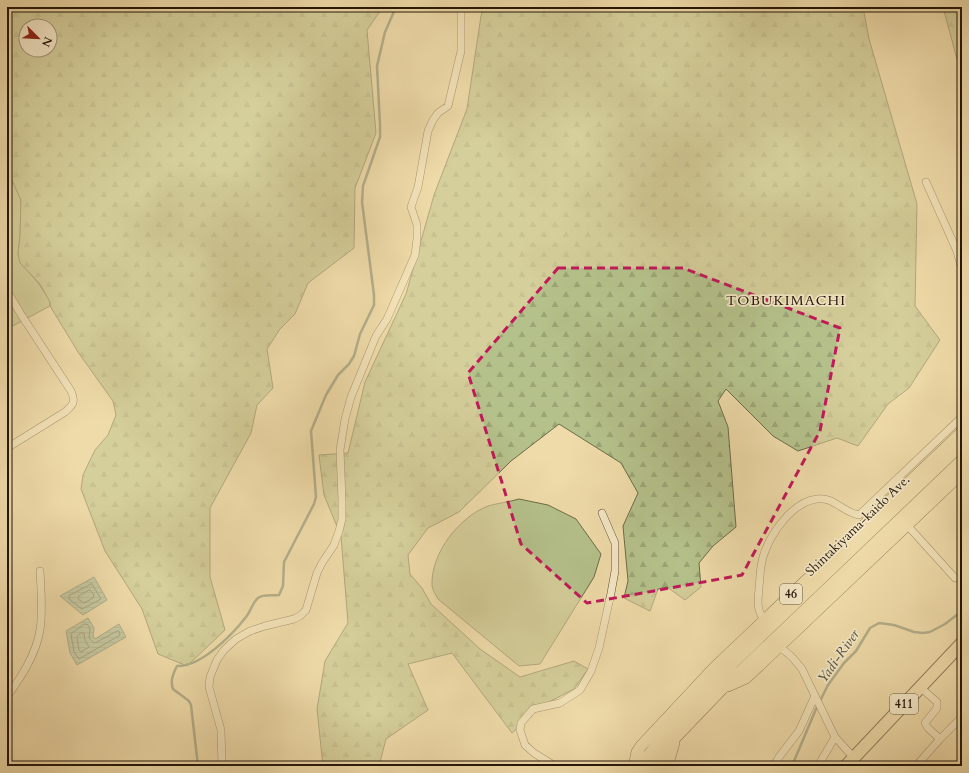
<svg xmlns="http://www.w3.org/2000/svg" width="969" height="773" font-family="Cardo,serif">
<defs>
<pattern id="forest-firs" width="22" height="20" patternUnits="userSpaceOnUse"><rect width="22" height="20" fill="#b5c18b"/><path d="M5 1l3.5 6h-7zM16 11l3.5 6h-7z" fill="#9ba577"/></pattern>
<pattern id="water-rules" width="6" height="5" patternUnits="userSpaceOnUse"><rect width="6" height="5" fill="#9bbca3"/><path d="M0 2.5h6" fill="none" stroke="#85a18b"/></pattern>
</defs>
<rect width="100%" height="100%" fill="#efdba9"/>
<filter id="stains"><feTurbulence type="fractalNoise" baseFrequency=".005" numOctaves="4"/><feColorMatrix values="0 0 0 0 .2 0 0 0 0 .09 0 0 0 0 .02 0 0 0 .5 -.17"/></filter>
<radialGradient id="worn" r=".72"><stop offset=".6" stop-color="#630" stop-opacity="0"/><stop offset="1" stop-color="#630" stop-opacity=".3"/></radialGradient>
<!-- green -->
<path fill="#b5c18b" stroke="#6c6b4a" d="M7,7H8L11,20L7,125Z
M7,127L10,176L21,199L20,236L18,254L21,263L39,284L50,301V306L7,329Z
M519,499L548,505L576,519L601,554L594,577L540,664L519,666L438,599C436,595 432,590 432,585C431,553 459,517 488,506C498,503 509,502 519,499Z"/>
<!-- forest -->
<path fill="url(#forest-firs)" stroke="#6c6b4a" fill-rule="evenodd" d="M8,7H383L367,30L376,133L355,188L354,248L308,283L295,314L280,329L267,349L273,388L257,405L251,433L210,508V577L225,630L187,666L158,654L142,609L105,551L81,489L83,475L95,450L108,435L116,415L113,401L78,352L50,306V302L40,284L20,263L18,254L20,236L21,200L10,176L7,128L11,20ZM26,26H50V50H26Z
M484,7H863L869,39L917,204L915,306L940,340L909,388L888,404L858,446L837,438L798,451L773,436L726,389L718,401L728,427L736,527L713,546L699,563L701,587L685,600L667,587L658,589L650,611L624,598L628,581L623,526L638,493L621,463L559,424L511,461L459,512L428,528L408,555L410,574L422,588L431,604L480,649L520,677L574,661L588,669L574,689L541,706L512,733L452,653L408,664L428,710L386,739L379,766H323L317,709L325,661L348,623L341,536L324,495L319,455L348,453L365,382L406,294L434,195L467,109L481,16Z
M943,7H962V78Z"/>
<!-- water -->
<path fill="url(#water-rules)" stroke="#6b7965" d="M94,577L107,600L83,615L60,596Z
M88,618L94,628L93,636L95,639L119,624L126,637L77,665L70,653L66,631Z"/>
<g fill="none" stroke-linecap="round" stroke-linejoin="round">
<!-- shore -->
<path stroke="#5f6856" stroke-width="1" d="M92,584L101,599L82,609L69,599V596Z
M90,590L94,595L93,598L84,603L78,599L79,596Z
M85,624L88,625L90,629L89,638L94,643L97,642L117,631H119L120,635L79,659L74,652L71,634Z
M81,633H84L85,640L89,647L81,652L79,650L77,637Z"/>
<!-- stream -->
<path stroke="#6b7965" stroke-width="2.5" d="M198,766L191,705L189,701L173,689C170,681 173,674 177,666C201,667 232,635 246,617C251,611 252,603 258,598C263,594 272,596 279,595L283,586L284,562L314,504L316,497L311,431L326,395L338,375L349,364L354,356L360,334L374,305V295L362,202L363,186L380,137V125L377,66L385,32L396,7
M792,766L816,709L828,685L844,663L856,651L870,628L879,623L894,625L914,632L923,633L930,632L945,624L962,611"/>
<defs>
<path id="minor" d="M926,182L957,251L962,270
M7,291L22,316L71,391C76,402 73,405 65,412L7,448
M907,525L955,578
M764,620C756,608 758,602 759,588C760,578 760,567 763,557C770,534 792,502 817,499C833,496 844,513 859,515L962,417
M780,647L792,657L802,669L835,737L854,758
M920,687L937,702V708L925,723L928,728L940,739
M7,697C21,677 36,655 40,630C43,611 41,590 40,571
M222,766L221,730L209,687L210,677L217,660L224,650L236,639L250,631L265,626L294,619L300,616L306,610L317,573L322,563L334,545L339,531L342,519V500L340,450L345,419L351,397L376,336L387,319L415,255L417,239V225L411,207L418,187L428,131L433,120L438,113L448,106L461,51V12L456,7
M555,766L534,753L525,745L520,730L521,723L533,709L560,703L580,690L591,671L599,648L611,593L615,571V543L602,513
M774,766L779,757L799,731L815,696
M818,766L835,737
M916,766L940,739L962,717"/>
<path id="primary" d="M728,686L746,678L962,473
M634,766L637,752L641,746L714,668L962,432
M639,766L673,726L735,661L962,444
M652,766L675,738L722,689L962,460
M665,766L669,760L674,743"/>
<path id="trunk" d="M846,766L962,643"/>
</defs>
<!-- minor casing -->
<use href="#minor" stroke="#564631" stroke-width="8"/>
<!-- primary casing -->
<use href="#primary" stroke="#231509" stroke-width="12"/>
<!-- trunk casing -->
<use href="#trunk" stroke="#231509" stroke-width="14"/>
<!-- minor -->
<use href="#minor" stroke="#f5e8c7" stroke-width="7"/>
<!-- primary -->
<use href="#primary" stroke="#efdba9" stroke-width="11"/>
<!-- trunk -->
<use href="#trunk" stroke="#efdba9" stroke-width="12"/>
</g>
<!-- marked area -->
<path d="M0 0H969V773H0ZM558,268H683L840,328L820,431L742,575L587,603L521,544L468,373Z" fill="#efdba9" fill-opacity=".55" fill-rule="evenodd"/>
<path fill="none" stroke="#c2185b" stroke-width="3" stroke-dasharray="8 5" stroke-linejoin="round" d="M558,268H683L840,328L820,431L742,575L587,603L521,544L468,373Z"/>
<g text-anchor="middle" stroke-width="3.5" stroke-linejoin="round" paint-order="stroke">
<!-- shield labels -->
<g fill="#f5e8c7" stroke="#625442" stroke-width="1">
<rect x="780" y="584" width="22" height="20" rx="3"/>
<rect x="890" y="694" width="28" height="20" rx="3"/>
</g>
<g font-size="12" font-weight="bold" fill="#231509">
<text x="791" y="598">46</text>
<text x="904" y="708">411</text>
</g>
<!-- street labels -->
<g font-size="13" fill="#231509" stroke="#f5e8c7">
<text transform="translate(857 525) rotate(-44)" y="5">Shintakiyama-kaido Ave.</text>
</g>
<!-- neighbourhood labels -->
<g font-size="14" letter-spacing="1" fill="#231509" stroke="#f5e8c7">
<text x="786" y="305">TOBUKIMACHI</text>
</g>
<!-- water labels -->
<g font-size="14" font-style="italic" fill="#4d4f3f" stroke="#f5e8c7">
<text transform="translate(838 656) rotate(-55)" y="5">Yadi-River</text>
</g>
</g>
<!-- margin -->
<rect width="969" height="773" fill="none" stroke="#efdba9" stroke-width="24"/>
<rect x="8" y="8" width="953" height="757" fill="none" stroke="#231509" stroke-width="2"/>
<rect x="12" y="12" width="945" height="749" fill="none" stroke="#231509"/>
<!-- north arrow -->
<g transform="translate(38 38) rotate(114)"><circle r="19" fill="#f5e8c7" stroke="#a1947b"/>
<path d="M0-3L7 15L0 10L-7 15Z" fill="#8f2418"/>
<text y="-6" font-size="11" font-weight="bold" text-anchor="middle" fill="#231509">N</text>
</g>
<rect width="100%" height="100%" filter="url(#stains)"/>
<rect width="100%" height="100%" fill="url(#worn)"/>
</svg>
